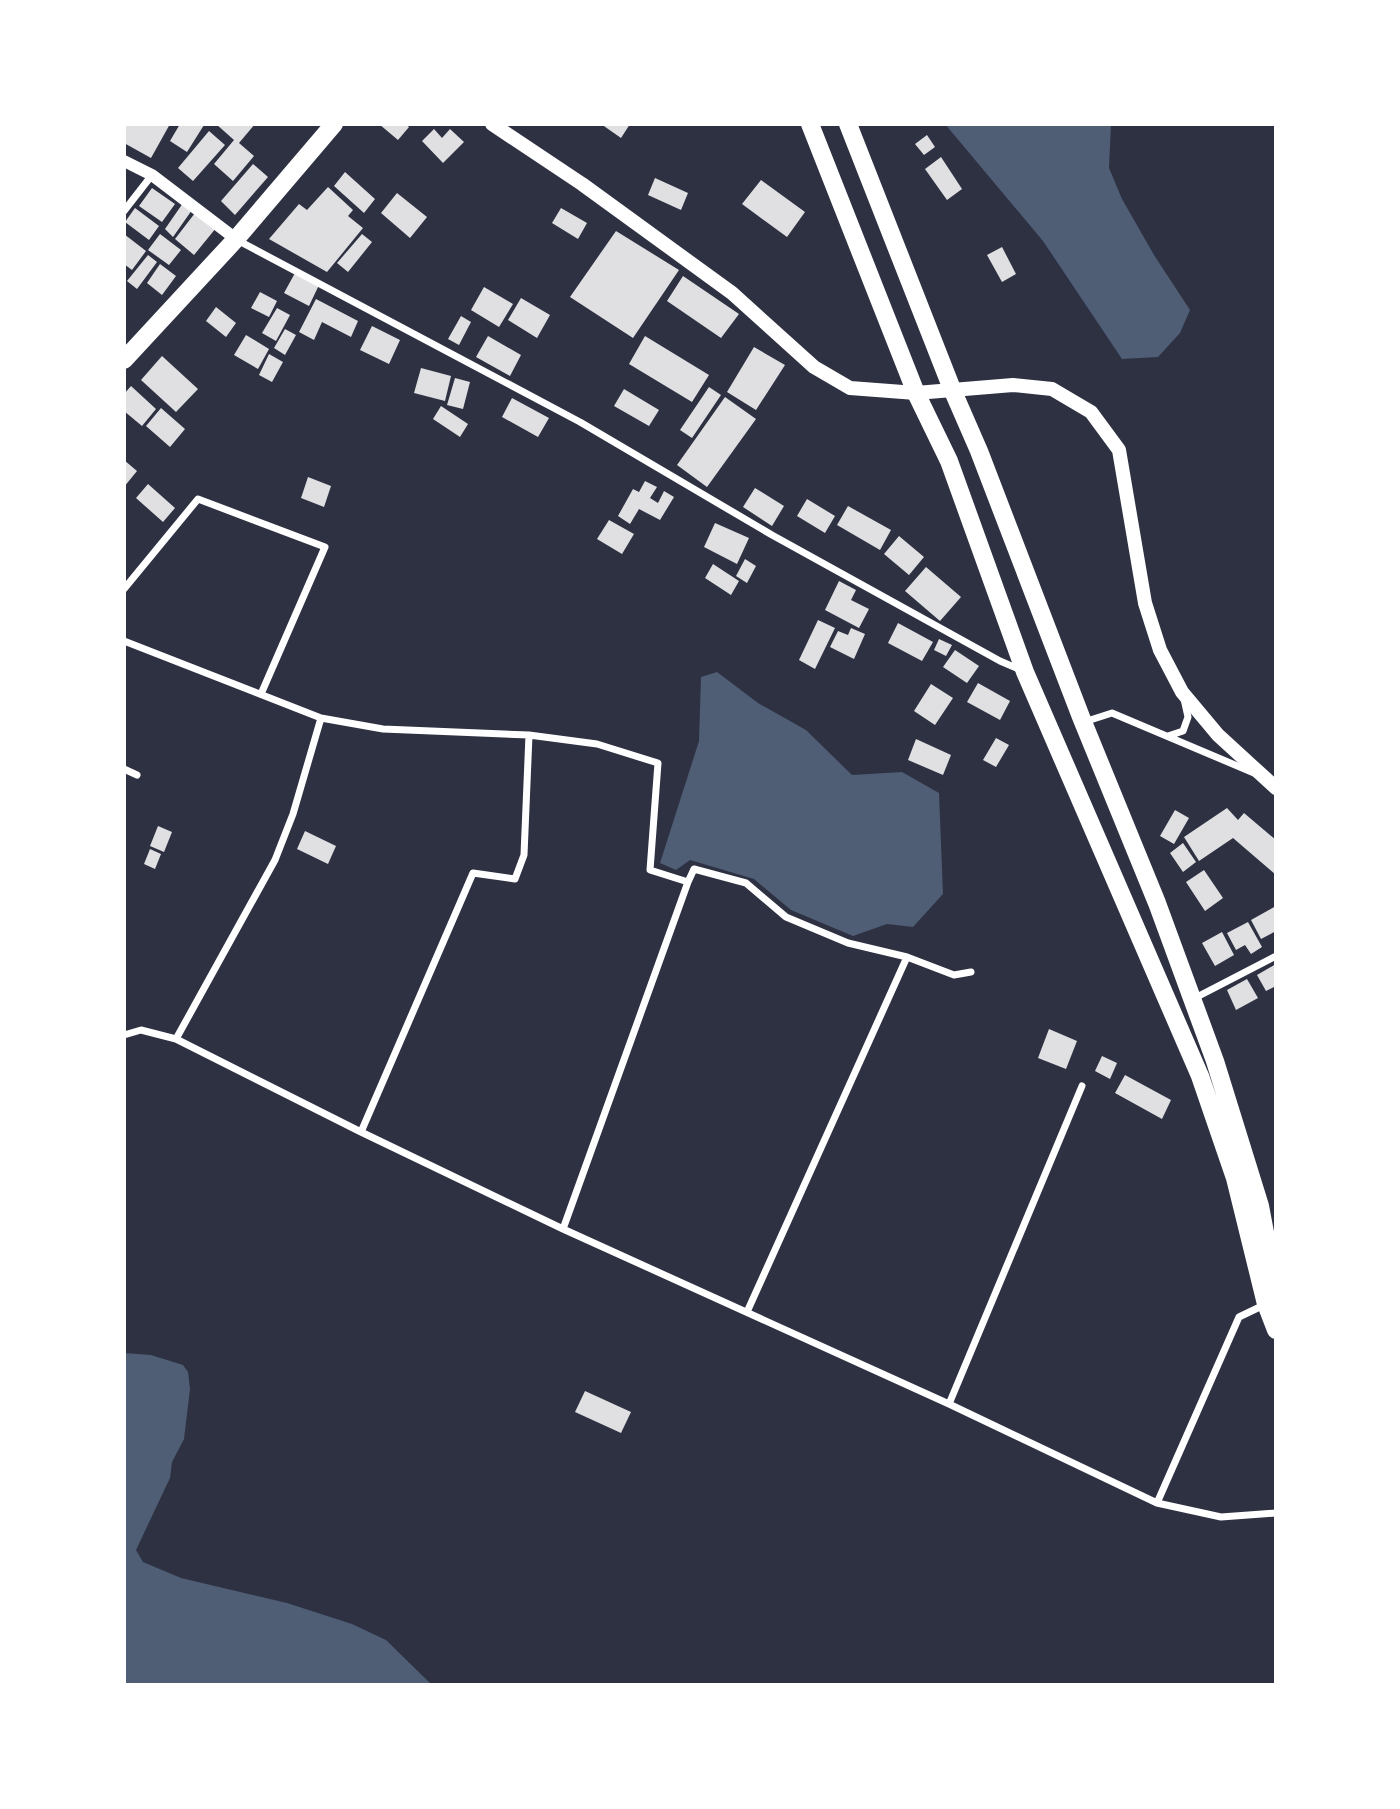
<svg xmlns="http://www.w3.org/2000/svg" width="1400" height="1809" font-family="'Source Sans 3',sans-serif">
<rect width="100%" height="100%" fill="#2d3142"/>
<!-- water -->
<path fill="#4f5d75" d="M945,124H1111L1109,168L1122,199L1154,255L1190,310L1180,333L1158,357L1122,359L1043,241Z
M717,672L758,703L806,730L852,775L902,772L939,793L943,894L913,927L887,924L853,936L791,910L754,879L690,860L676,870L660,863L699,741L701,677Z
M124,1353L151,1355L183,1365L188,1372L190,1389L184,1439L172,1462L170,1478L136,1550L143,1562L181,1578L287,1603L352,1624L386,1640L432,1685H124Z"/>
<!-- building -->
<path fill="#e0e0e3" d="M127,124H170L151,158L124,143V129Z
M180,124L204,125L187,152L170,141Z
M216,124H255L239,143L254,156L233,181L214,164L234,140Z
M379,124H406L409,127L398,140Z
M601,124H630L621,138Z
M434,129L442,138L450,129L464,142L443,163L422,141Z
M209,131L225,145L193,181L178,168Z
M927,135L935,147L924,155L915,144Z
M941,157L962,189L947,200L925,169Z
M253,164L268,177L235,215L221,201Z
M345,172L375,199L364,213L334,186Z
M655,178L688,193L681,210L648,195Z
M761,180L805,212L787,237L742,204Z
M328,187L353,210L348,216L363,228L327,272L269,239L299,204L307,210Z
M152,188L175,204L162,222L139,206Z
M397,193L427,217L410,238L381,213Z
M183,203L192,210L173,237L165,229Z
M135,208L159,226L149,240L125,222Z
M561,208L587,223L578,239L552,223Z
M195,213L216,228L194,255L175,239Z
M616,231L679,270L633,338L570,297Z
M124,234L146,251L132,270L124,264Z
M160,234L181,250L169,265L148,250Z
M362,234L372,242L348,272L337,263Z
M1002,247L1016,274L1002,282L987,255Z
M148,255L157,262L137,289L127,281Z
M160,264L176,276L162,295L147,283Z
M295,273L319,285L309,306L284,293Z
M683,276L739,314L721,338L667,301Z
M484,287L513,304L499,327L471,310Z
M260,292L277,301L269,317L251,308Z
M521,298L550,315L537,338L508,320Z
M316,299L358,321L351,337L322,322L314,340L299,332Z
M216,307L236,323L226,337L206,321Z
M277,308L290,315L276,341L262,333Z
M461,316L471,322L459,345L448,339Z
M372,326L400,340L389,364L360,350Z
M285,329L296,335L285,355L274,348Z
M246,335L269,349L258,369L234,355Z
M488,336L521,355L510,376L476,357Z
M645,336L709,375L692,402L629,364Z
M754,347L785,365L756,410L727,392Z
M269,354L283,362L272,382L259,375Z
M162,356L198,389L176,412L141,380Z
M421,368L451,376L445,401L414,393Z
M455,378L470,382L463,409L447,405Z
M131,386L156,409L142,426L124,411V394Z
M709,387L721,395L692,438L680,430Z
M624,389L659,410L649,426L614,406Z
M725,397L756,419L707,487L677,465Z
M512,398L549,418L538,437L502,417Z
M441,406L468,424L460,437L433,419Z
M161,408L185,429L170,447L146,426Z
M124,460L137,471L124,487Z
M308,477L331,486L324,507L301,498Z
M645,481L657,487L650,498L658,503L664,491L674,497L660,520L639,509L630,524L618,516L633,489L639,492Z
M148,484L175,508L163,522L136,498Z
M755,488L784,506L772,526L743,507Z
M807,499L835,516L825,533L797,516Z
M848,506L891,530L880,550L837,525Z
M609,520L634,534L622,554L597,539Z
M715,523L749,538L737,564L704,547Z
M899,536L924,557L909,575L884,554Z
M745,559L756,566L747,583L736,576Z
M713,564L739,581L731,595L705,578Z
M926,567L961,597L940,621L905,591Z
M839,581L856,590L851,600L869,609L859,628L825,610Z
M818,620L835,628L815,669L799,660Z
M898,623L933,642L922,661L888,643Z
M851,628L865,634L854,659L830,647L838,631L848,635Z
M939,639L952,645L946,656L934,650Z
M955,650L979,666L967,683L943,667Z
M978,683L1010,701L1000,720L967,702Z
M931,684L953,698L935,725L914,711Z
M996,738L1009,745L996,767L983,760Z
M916,739L951,755L943,775L908,760Z
M1227,808L1238,820L1244,813L1276,840V875L1233,838L1199,861L1184,837Z
M1175,810L1189,818L1174,844L1160,836Z
M158,826L172,832L164,852L150,846Z
M305,831L336,846L328,864L297,849Z
M1183,843L1196,862L1183,872L1170,853Z
M150,849L161,854L155,869L144,864Z
M1204,870L1223,898L1205,911L1186,882Z
M1276,906V931L1261,939L1251,920Z
M1248,922L1262,947L1251,954L1245,945L1236,950L1227,933Z
M1222,932L1234,955L1215,966L1202,943Z
M1276,964V986L1266,991L1257,975Z
M1247,979L1258,998L1236,1010L1227,990Z
M1049,1029L1077,1041L1066,1069L1038,1058Z
M1102,1056L1117,1063L1110,1079L1095,1071Z
M1125,1075L1171,1100L1162,1119L1115,1093Z
M585,1391L631,1412L621,1433L575,1412Z"/>
<g fill="none" stroke-linecap="round" stroke-linejoin="round">
<!-- path -->
<path stroke="#fff" stroke-width="3.5" d="M749,124H767"/>
<!-- minor -->
<path stroke="#fff" stroke-width="7" d="M124,211L152,175
M237,240L580,422L772,535L1000,661L1021,670
M124,589L198,499L325,547L261,694
M124,641L321,718L383,729L529,735L597,744L658,763L650,870L688,882L694,869L746,883L786,917L848,943L907,957L954,975L971,972
M1084,722L1112,713L1254,773
M1168,736L1183,731L1188,717L1184,699
M124,769L137,775
M1193,999L1276,956
M124,1035L141,1030L176,1039L361,1132L563,1229L949,1404L1157,1503L1221,1517L1276,1513
M176,1039L275,860L293,814L321,718
M361,1132L473,873L515,879L524,855L529,735
M563,1229L688,882
M747,1312L907,957
M949,1404L1082,1086
M1157,1503L1239,1317L1264,1305"/>
<!-- tertiary -->
<path stroke="#fff" stroke-width="12" d="M124,161L152,175L236,239"/>
<!-- secondary -->
<path stroke="#fff" stroke-width="14" d="M492,124L582,184L732,293L814,367L850,388L916,393L1013,385L1052,389L1091,412L1119,450L1145,603L1160,650L1182,692L1218,735L1276,788"/>
<!-- primary -->
<path stroke="#fff" stroke-width="18" d="M810,124L916,393L949,461L1025,672L1200,1076L1235,1178L1266,1304L1276,1330
M848,124L952,389L979,451L1081,717L1157,903L1215,1061L1260,1206L1276,1290
M124,360L236,239L334,124"/>
</g>
<!-- border -->
<rect width="1400" height="1809" fill="none" stroke="#ffffff" stroke-width="252"/>
</svg>
